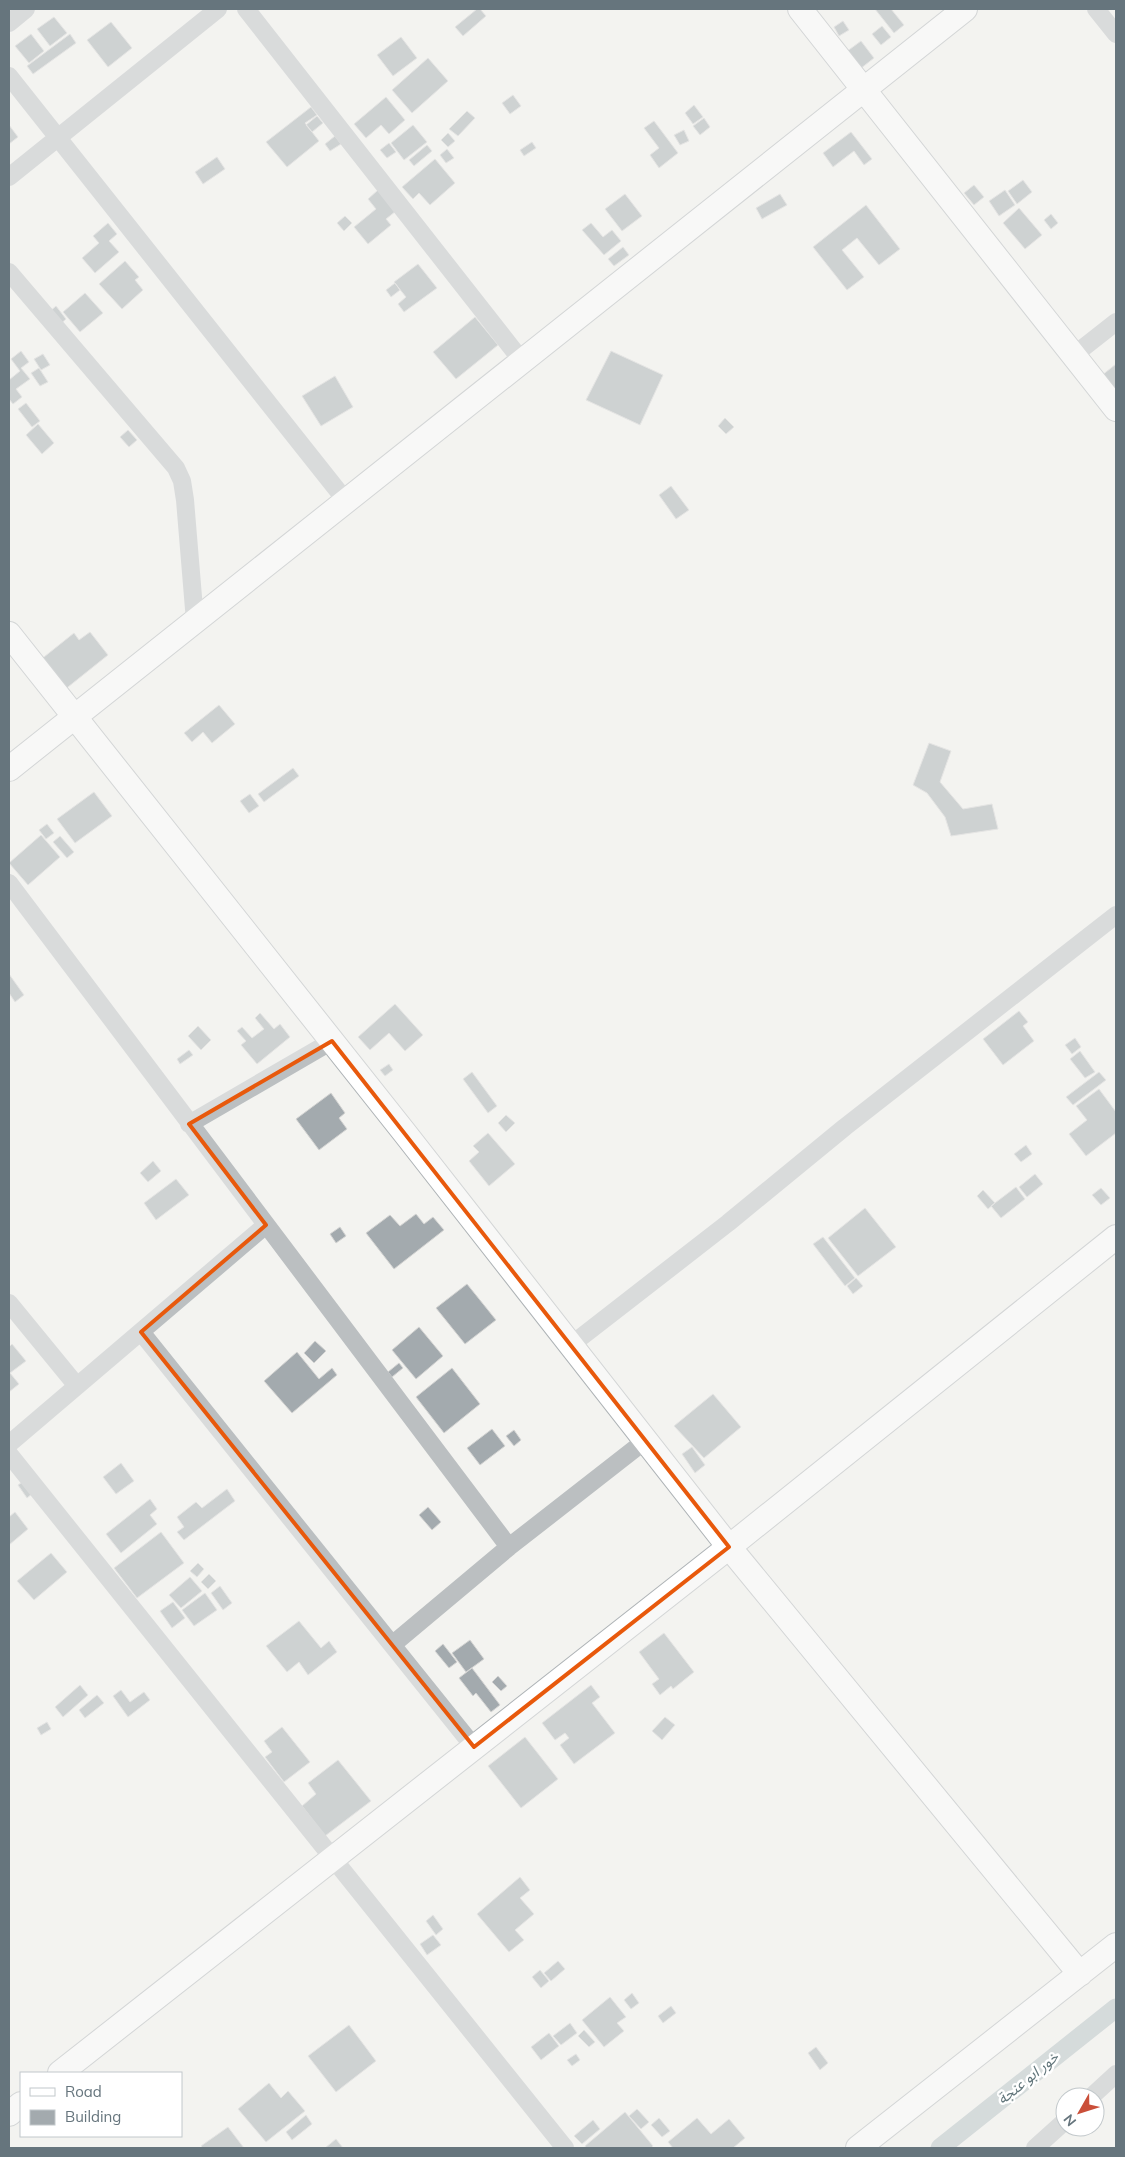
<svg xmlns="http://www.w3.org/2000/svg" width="1125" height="2157" font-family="Mulish,'Noto Sans Arabic',sans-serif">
<rect width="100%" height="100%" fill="#f3f3f0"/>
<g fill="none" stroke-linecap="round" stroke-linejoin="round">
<!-- canal -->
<path stroke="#b1bec0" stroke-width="19" d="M940,2148L1116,2008"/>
</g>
<!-- building -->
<path fill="#a3aaae" stroke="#d4d4d3" d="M477,9H480L486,16L463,36L455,27Z
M875,9H891L904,25L894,33Z
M54,17L67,33L50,46L37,29Z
M843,21L849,30L839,36L834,27Z
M111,22L132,48L108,67L87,40Z
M882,26L891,37L881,45L872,34Z
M31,34L44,51L29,63L15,46Z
M70,34L76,43L33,74L27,66Z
M401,37L417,58L393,76L377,55Z
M861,41L874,58L860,69L846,52Z
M428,58L448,81L412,113L392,90Z
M513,95L521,106L510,114L502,103Z
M386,97L405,120L389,134L381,125L366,138L354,124Z
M694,105L703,117L693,124L685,113Z
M311,107L317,115L305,123L319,141L287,167L266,142Z
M467,111L475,118L458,136L449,129Z
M317,116L323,123L312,132L306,125Z
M704,118L710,127L700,135L693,126Z
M654,121L678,153L659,168L650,155L659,148L644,128Z
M9,125L18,137L9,144Z
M413,125L427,142L404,160L391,143Z
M684,130L689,141L680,145L674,135Z
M851,132L872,159L864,165L854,151L833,167L823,153Z
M448,133L455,141L448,147L441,140Z
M335,136L341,144L330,151L325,144Z
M532,142L536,148L524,156L520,150Z
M389,143L396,152L387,158L380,150Z
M427,145L432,151L414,166L409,160Z
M447,149L454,158L446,163L440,155Z
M217,157L225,169L203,184L195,172Z
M435,159L455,183L430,205L419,193L413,199L402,187Z
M1023,180L1032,192L1017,204L1008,191Z
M974,185L984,197L974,205L964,193Z
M378,190L396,211L386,219L391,225L368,244L354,227L376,209L368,199Z
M1005,190L1015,205L999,216L989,201Z
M625,194L642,216L622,231L605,209Z
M780,194L787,205L762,219L756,208Z
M866,205L900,249L879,265L857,238L842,250L864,277L847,290L813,247Z
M1019,208L1042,235L1025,249L1003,223Z
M1051,214L1058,223L1051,229L1044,220Z
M345,216L352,223L344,231L337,223Z
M108,223L117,234L109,241L119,252L95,273L82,258L99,243L93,236Z
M591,223L603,237L612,230L621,241L604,255L582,230Z
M623,247L629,255L614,266L608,259Z
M125,261L139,277L135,280L143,290L122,309L99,284Z
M418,264L437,288L404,312L398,304L406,297L394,282Z
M395,283L400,290L391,297L386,290Z
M85,293L103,313L80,332L63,312Z
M56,306L66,319L57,327L47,314Z
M475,317L498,345L456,379L433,352Z
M21,351L29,362L21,368L30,379L16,389L22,397L13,404L9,399V380L20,371L11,359Z
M611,351L663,375L640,425L586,400Z
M43,354L50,365L41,370L34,359Z
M1116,364V395L1101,376Z
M39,368L48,382L40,386L31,373Z
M335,376L353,407L321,426L302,396Z
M26,403L40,421L32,427L18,409Z
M725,418L734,427L726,434L718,426Z
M38,424L54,443L42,454L26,435Z
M128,430L137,440L129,447L120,437Z
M671,486L689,510L676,519L659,495Z
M90,632L108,655L63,691L39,661L74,633L79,640Z
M219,705L235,724L212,743L203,732L192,742L184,733Z
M929,743L951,751L940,782L963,809L992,804L998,829L951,836L945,817L927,793L913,785Z
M293,768L299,776L264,802L258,794Z
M94,792L112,816L75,843L57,819Z
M250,794L259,806L249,813L240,801Z
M47,824L54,833L46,839L39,830Z
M41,835L60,857L28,885L9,863Z
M60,836L74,852L67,858L53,842Z
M9,974L24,995L15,1002L9,993Z
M395,1004L423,1035L405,1051L389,1033L370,1050L358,1037Z
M1019,1011L1028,1022L1023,1026L1034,1041L1003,1065L983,1039Z
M260,1013L274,1029L280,1024L290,1037L257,1064L241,1045L246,1041L237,1031L242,1027L252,1038L264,1029L255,1018Z
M198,1026L211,1040L201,1050L188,1036Z
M1075,1038L1081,1047L1072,1054L1065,1045Z
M189,1050L193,1055L180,1064L177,1059Z
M1080,1051L1095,1072L1085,1078L1070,1059Z
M389,1064L393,1070L385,1076L380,1070Z
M472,1072L497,1106L488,1113L463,1079Z
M1099,1072L1106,1080L1073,1105L1066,1097Z
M1099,1089L1116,1112V1133L1086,1156L1069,1134L1087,1120L1076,1106Z
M331,1093L345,1113L339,1118L347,1129L319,1150L296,1119Z
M506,1115L515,1123L506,1132L498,1123Z
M488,1133L515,1164L489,1186L469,1161L479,1152L473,1146Z
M1026,1145L1032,1154L1021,1162L1014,1154Z
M153,1161L161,1171L148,1182L140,1173Z
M1035,1174L1043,1184L1027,1197L1019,1187Z
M176,1179L189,1195L156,1220L144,1203Z
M1016,1187L1025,1199L1001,1218L991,1206Z
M1101,1188L1110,1198L1101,1205L1092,1195Z
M983,1190L995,1203L988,1209L977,1196Z
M865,1208L896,1247L858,1276L828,1238Z
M416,1214L424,1224L433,1217L444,1230L394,1269L366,1233L390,1215L400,1226Z
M340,1227L346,1236L336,1243L330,1234Z
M823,1237L855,1278L845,1286L813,1244Z
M856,1278L863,1286L853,1294L847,1286Z
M467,1284L496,1320L465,1344L436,1308Z
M419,1327L443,1356L416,1379L392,1350Z
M315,1341L326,1351L314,1363L304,1353Z
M12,1344L26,1361L10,1373L19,1384L9,1392V1347Z
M297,1352L319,1379L332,1368L337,1375L292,1413L264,1381Z
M399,1363L403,1368L392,1377L388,1372Z
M452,1368L480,1404L444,1433L416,1397Z
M713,1394L741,1427L704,1458L674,1426Z
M492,1429L505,1446L480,1465L467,1448Z
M514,1430L521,1440L514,1446L506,1436Z
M692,1447L705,1465L695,1473L682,1454Z
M121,1463L134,1481L116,1494L103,1477Z
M24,1481L33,1493L27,1498L18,1485Z
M227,1489L235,1501L184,1540L177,1532L184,1527L177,1517L196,1502L202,1508Z
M150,1499L157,1509L150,1515L157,1524L121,1553L106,1534Z
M428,1507L441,1522L432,1530L419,1515Z
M15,1512L28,1529L9,1545V1517Z
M161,1532L184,1563L137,1598L114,1568Z
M51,1553L67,1572L34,1600L17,1581Z
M198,1563L204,1569L197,1577L190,1571Z
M209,1574L216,1581L208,1589L201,1582Z
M190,1577L202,1591L181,1608L169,1595Z
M220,1586L232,1603L223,1610L211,1593Z
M205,1593L217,1610L194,1626L182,1610Z
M173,1602L185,1618L172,1628L160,1611Z
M299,1621L321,1648L329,1641L337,1652L308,1675L299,1662L287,1672L266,1646Z
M664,1633L694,1672L673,1689L671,1686L660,1695L652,1684L659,1679L639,1652Z
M470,1640L484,1659L466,1672L452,1653Z
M443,1644L457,1662L449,1668L435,1651Z
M472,1668L500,1705L491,1712L476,1693L473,1696L459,1678Z
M498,1676L507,1686L501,1691L492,1682Z
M80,1685L88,1695L63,1717L55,1707Z
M591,1685L600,1697L592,1703L615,1733L574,1764L560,1745L569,1738L565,1733L555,1740L542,1723Z
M121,1690L130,1702L144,1692L150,1700L128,1717L113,1696Z
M97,1695L104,1703L85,1718L79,1710Z
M665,1717L675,1725L662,1740L652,1731Z
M47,1722L51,1729L41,1735L37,1728Z
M282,1727L310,1762L284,1782L265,1757L272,1752L264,1741Z
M525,1737L558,1779L521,1808L488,1766Z
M338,1760L371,1801L325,1836L302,1806L316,1794L308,1783Z
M520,1877L530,1890L520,1898L534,1914L515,1930L524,1940L509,1952L477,1914Z
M433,1915L443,1929L436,1935L426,1921Z
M433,1935L441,1945L427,1955L420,1944Z
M558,1961L565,1969L551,1981L544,1973Z
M540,1970L549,1981L541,1988L532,1977Z
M632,1993L639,2003L631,2009L624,2000Z
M610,1997L626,2017L617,2023L624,2031L604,2047L582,2020Z
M671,2006L676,2013L663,2023L658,2016Z
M570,2023L577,2033L561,2045L553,2036Z
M349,2025L376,2061L336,2092L308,2056Z
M584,2030L595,2042L589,2047L578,2036Z
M549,2033L559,2046L541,2060L531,2047Z
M816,2047L828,2063L820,2070L808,2053Z
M576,2054L580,2060L572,2066L567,2060Z
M269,2083L281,2098L288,2091L305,2111L266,2142L238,2109Z
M637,2109L649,2122L641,2129L629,2116Z
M625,2112L653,2146L651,2148H586L585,2146Z
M306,2115L312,2124L292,2140L286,2132Z
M659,2118L670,2131L662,2137L651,2125Z
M697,2118L711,2134L729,2119L745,2138L733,2148H673L668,2142Z
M593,2120L600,2129L582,2144L574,2136Z
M228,2127L244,2148H203L201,2146Z
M336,2139L343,2148H325Z"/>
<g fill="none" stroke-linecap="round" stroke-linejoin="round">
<defs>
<path id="secondary" d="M800,9L1116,409
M9,634L404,1132L729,1547L1080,1974
M9,769L965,9
M60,2073L729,1547L1116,1237
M9,2114L21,2104
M858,2148L1116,1945"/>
</defs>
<!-- secondary casing -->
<use href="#secondary" stroke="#aeb3b6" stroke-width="26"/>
<!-- street -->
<path stroke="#bbbfc1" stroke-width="18" d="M246,9L522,361
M1096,9L1116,34
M9,23L26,9
M9,76L346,501
M9,177L218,9
M9,272L176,468L182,481L185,500L195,621
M1074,355L1116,322
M9,883L509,1547
M189,1124L332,1041
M9,1303L77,1386
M141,1332L474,1747
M571,1345L728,1223L845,1127L1116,915
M9,1444L266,1225
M9,1454L565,2148
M392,1645L509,1547L646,1440
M1091,2097L1116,2074
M1035,2148L1065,2121"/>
<!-- secondary -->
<use href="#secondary" stroke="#fff" stroke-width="24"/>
</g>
<!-- marked area -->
<path d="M0 0H1125V2157H0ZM332,1041L729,1547L474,1747L141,1332L266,1225L189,1124Z" fill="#f3f3f0" fill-opacity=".55" fill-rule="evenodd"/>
<path fill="none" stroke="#e8590c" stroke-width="4" stroke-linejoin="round" d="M332,1041L729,1547L474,1747L141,1332L266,1225L189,1124Z"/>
<g text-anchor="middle" stroke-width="5" stroke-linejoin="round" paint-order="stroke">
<!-- water labels -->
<g font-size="15" font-style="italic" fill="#62767b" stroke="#fff">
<text transform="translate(1028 2078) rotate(-39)" y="5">خور ابو عنجة</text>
</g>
</g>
<!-- border -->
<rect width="1125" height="2157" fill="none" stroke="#66757d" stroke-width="20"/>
<!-- legend -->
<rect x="20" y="2072" width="162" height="65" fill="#ffffff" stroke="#c2c8cb"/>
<rect x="30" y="2088" width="25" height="8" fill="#ffffff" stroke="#c2c8cb"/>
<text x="65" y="2097" font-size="15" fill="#66757d">Road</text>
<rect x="30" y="2110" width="25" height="15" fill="#a3aaae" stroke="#c2c8cb"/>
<text x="65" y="2122" font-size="15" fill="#66757d">Building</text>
<!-- north arrow -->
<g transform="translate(1080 2112) rotate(231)"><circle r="24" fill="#ffffff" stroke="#c2c8cb"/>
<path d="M0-4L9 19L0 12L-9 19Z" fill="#ca4f39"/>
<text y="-8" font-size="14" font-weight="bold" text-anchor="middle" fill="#66757d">N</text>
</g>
</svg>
